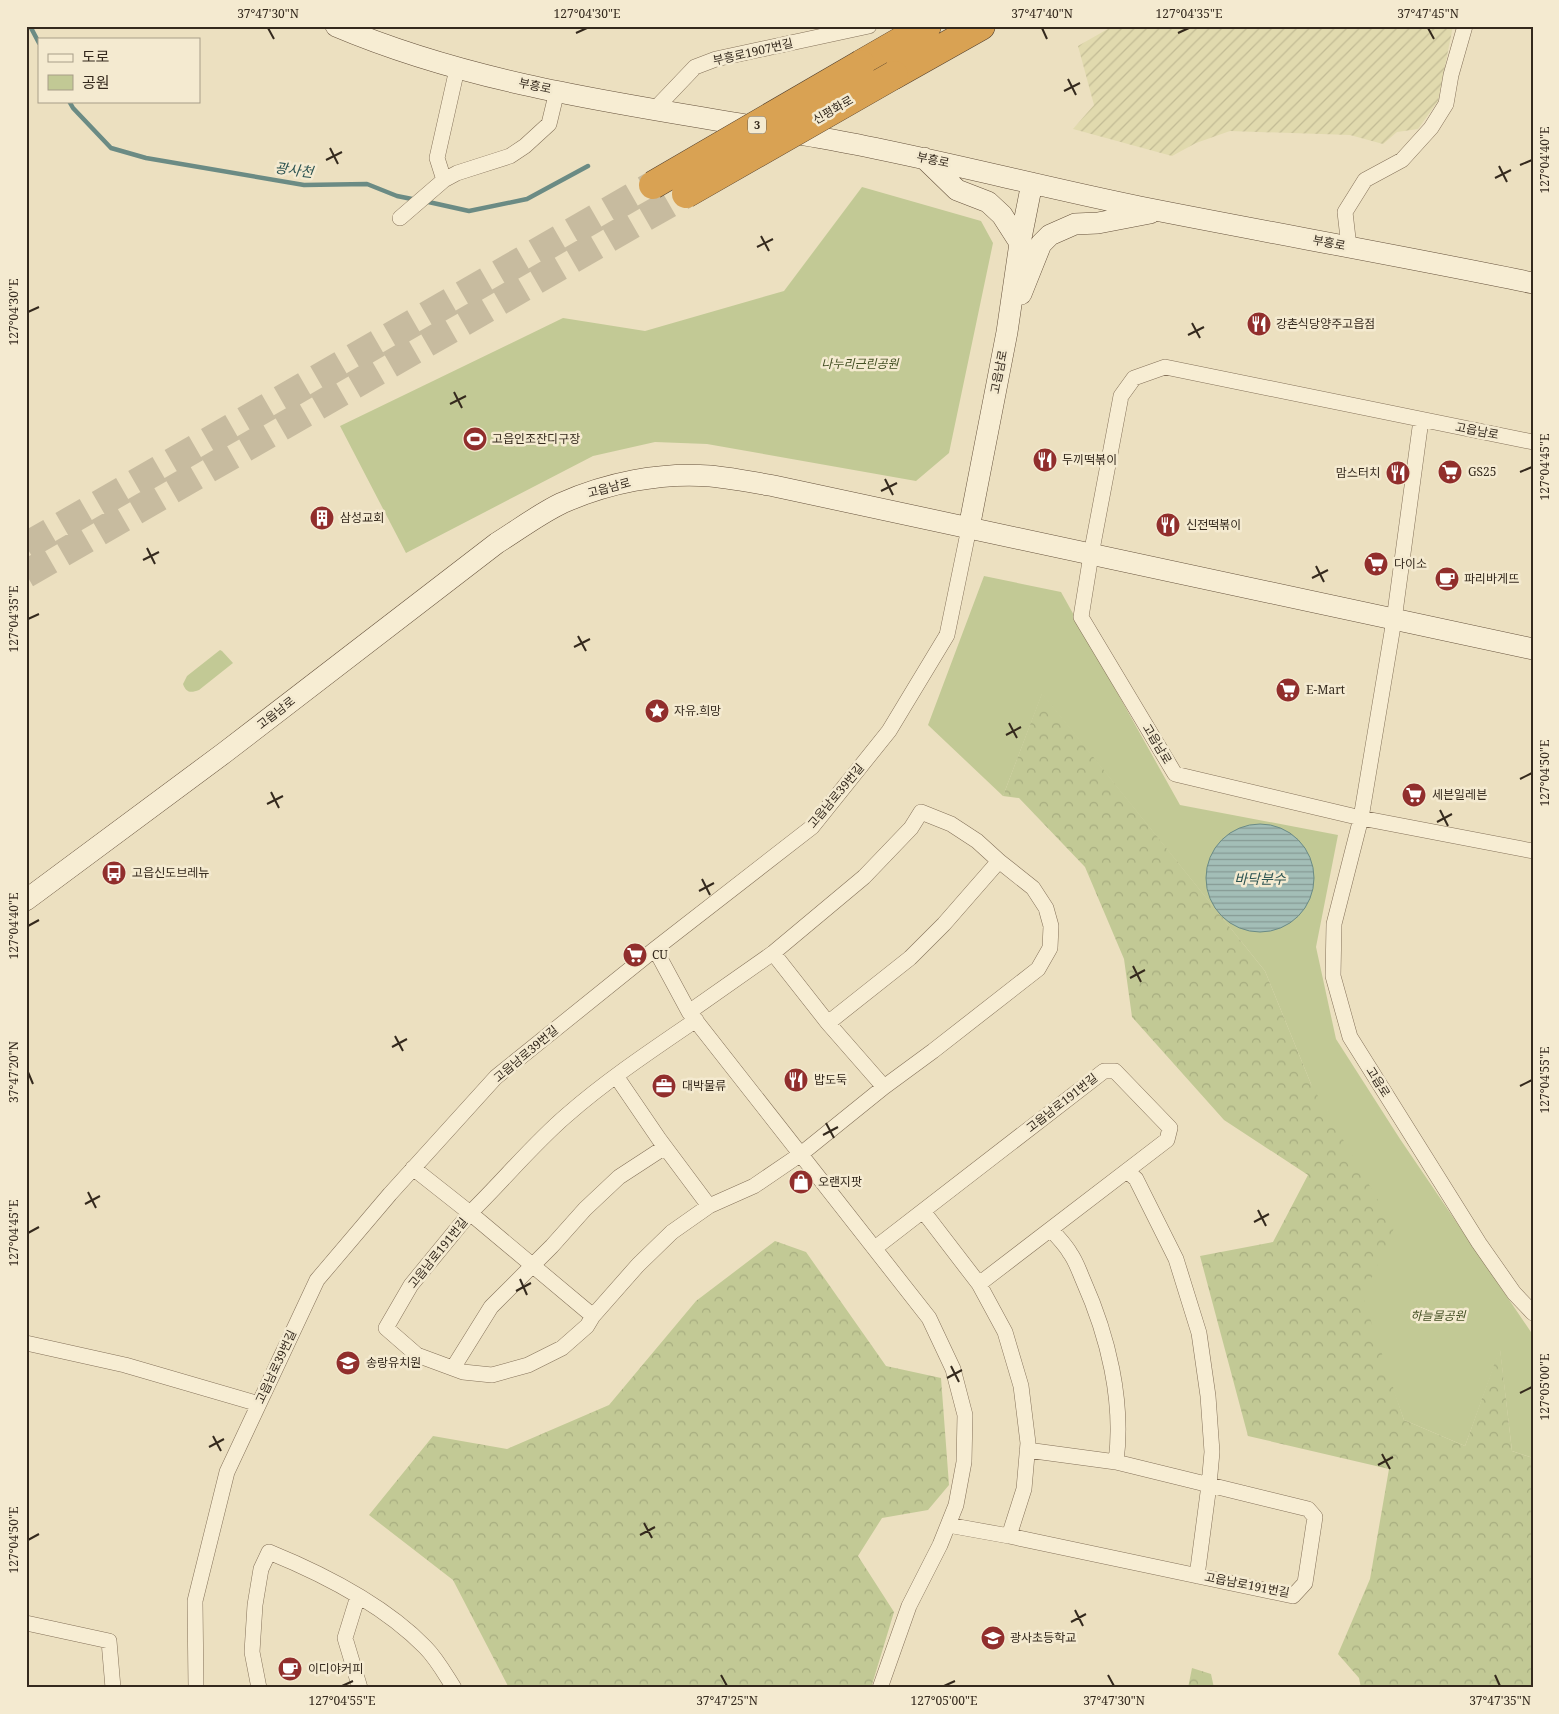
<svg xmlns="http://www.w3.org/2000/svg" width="1559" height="1714" font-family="'Noto Serif','Noto Sans KR',serif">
<defs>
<pattern id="farmland-furrows" width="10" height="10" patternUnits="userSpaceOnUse" patternTransform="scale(1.25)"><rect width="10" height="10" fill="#e1daae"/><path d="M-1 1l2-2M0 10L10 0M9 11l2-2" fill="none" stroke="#c2bb95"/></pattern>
<pattern id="forest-crowns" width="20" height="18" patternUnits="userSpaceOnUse" patternTransform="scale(1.25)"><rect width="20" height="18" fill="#c2c995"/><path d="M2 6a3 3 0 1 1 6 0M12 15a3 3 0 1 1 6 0" fill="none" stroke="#a7ad80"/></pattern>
<pattern id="water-rules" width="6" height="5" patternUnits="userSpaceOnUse" patternTransform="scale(1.25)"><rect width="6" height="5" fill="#a3beb7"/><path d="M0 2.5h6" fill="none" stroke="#869a94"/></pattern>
</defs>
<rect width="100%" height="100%" fill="#ece0c0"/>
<!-- farmland -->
<path fill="url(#farmland-furrows)" d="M1113,26H1453L1438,101L1418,129L1397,132L1383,144L1350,135L1230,131L1196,143L1172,156L1073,129L1094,105L1078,46Z"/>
<!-- green -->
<path fill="#c2c995" d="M862,187L981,221L993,243L949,453L916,481L707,444L655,442L593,456L406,553L340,426L563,318L645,331L784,291Z
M984,576L1061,592L1180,805L1338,835L1316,947L1336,1039L1400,1139L1533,1335V1458L1512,1451L1500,1350L1465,1446L1404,1420L1362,1303L1311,1084L1265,971L1042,694L1003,796L928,725Z
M220,650L222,651L233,663L199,690C191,693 186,693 183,684L187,676Z"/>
<!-- forest -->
<path fill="url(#forest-crowns)" d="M1042,693L1265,971L1311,1084L1394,1228L1363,1297L1404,1420L1465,1446L1500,1348L1512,1451L1533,1458V1688H1361L1359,1678L1338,1654L1370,1579L1389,1469L1248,1436L1200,1256L1273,1242L1308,1175L1224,1120L1132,1017L1124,959L1085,867L1019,798L1003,796Z
M775,1241L806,1252L886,1366L941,1378L949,1485L928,1510L882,1518L858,1556L894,1612L871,1688H509L453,1580L369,1515L433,1436L507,1449L609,1405L696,1301Z
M1192,1668L1211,1674L1214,1688H1188Z"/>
<!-- water -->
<path fill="url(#water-rules)" stroke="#6b8b84" d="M1206 878a54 54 0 1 1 108 0a54 54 0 1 1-108 0Z"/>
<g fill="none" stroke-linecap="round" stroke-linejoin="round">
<!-- stream -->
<path stroke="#6b8b84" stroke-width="4.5" d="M30,26L39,43
M69,101L73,108L111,148L146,158L304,185L367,184L397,196L417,200
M424,201L469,211L527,199L588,166"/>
<!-- highway-tunnel -->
<path stroke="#c7bb9f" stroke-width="28" stroke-dasharray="28 14" stroke-linecap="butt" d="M26,546L653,185
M26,574L686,194"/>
<defs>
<path id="street" d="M654,110L695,67L716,59L869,26
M444,180L437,158L457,69
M400,218L444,180L457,173L510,156L525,146L549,124L557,91
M1349,247L1345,212L1365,180L1402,160L1431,128L1446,104L1451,75L1465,26
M1421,420L1394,620L1361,818L1334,924L1333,976L1350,1037L1479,1243L1514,1293L1533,1313
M1533,442L1165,367L1134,378L1121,396L1091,555L1081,617L1175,774L1361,818L1533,851
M655,949L689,1012L929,1318L953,1369L965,1415L964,1462L956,1505L940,1545L909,1606L880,1688
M689,1012L773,953L864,877L911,828L921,812L951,824L977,841L999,861L944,924L910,958L828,1023L773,953
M828,1023L884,1087L933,1051L1038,969L1050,948L1051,926L1046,908L1033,888L999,861
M616,1076L659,1139L709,1206
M413,1168L470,1213L411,1285L386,1328L417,1355L463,1372L492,1375L528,1365L562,1348L587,1326L593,1316L470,1213C503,1181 532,1145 567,1115C607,1080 652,1050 696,1020
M1127,1171L1136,1179L1176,1259L1199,1333L1208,1396L1212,1452L1209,1485L1197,1576
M1051,1229C1057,1237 1065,1244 1070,1253C1076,1261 1079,1271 1083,1280C1108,1336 1124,1401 1116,1462
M875,1248L1104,1071H1115L1170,1128L1167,1140L979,1284L923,1211
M593,1316L638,1265L672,1232L709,1206L754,1186L801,1154L884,1087
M26,1343L125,1365L259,1404
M453,1368L491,1307L552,1246L585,1209L619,1177L665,1147
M948,1525L1009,1536L1024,1489L1028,1443L1021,1386L1005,1332L979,1284
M1009,1536L1293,1596L1305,1583L1315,1517L1308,1509L1116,1462L1027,1450
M358,1596L345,1638L360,1688
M26,1623L109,1641L113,1688
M196,1688L195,1601L227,1472L317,1280L390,1194L496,1077L655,949L812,827L889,731L947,635L969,528
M259,1688L252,1652L255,1605L261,1569L269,1552C323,1574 384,1605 425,1647C437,1659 445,1674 454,1688"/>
<path id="secondary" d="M336,26C494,93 666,109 833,140C936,159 1037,186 1140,207C1271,233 1402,256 1533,283
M924,158L957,190L988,202L1002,215L1020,243
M1021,294L1041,244L1050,235L1075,224L1098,223L1150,213
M969,528L1007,332L1020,243L1032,183
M26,900L224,753L497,543C518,530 539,514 562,503C607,483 660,472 710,476C731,478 752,482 774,486L1533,649"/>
<path id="highway" d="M861,64L927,26
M894,75L981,26"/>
</defs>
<!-- street casing -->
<use href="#street" stroke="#847159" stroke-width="16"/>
<!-- secondary casing -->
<use href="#secondary" stroke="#66523c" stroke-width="22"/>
<!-- highway casing -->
<use href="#highway" stroke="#523f2d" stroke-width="29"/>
<!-- street -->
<use href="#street" stroke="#f7edd3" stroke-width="15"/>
<!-- secondary -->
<use href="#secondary" stroke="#f7edd3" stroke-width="21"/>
<!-- highway -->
<use href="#highway" stroke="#d9a253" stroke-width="28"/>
<defs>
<path id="highway-bridge" d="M653,185L861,64
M686,194L894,75"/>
</defs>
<!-- highway-bridge casing -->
<use href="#highway-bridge" stroke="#523f2d" stroke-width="29" stroke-linecap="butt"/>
<!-- highway-bridge -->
<use href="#highway-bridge" stroke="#d9a253" stroke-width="28"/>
</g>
<!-- ticks -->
<path fill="none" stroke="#34291d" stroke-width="2" d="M268,28L274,39M1042,28L1047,39M1428,28L1434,39M576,33L587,28M1178,33L1189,28M1068,79L1076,95M1064,91L1080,83M330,148L338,164M326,160L342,152M1520,165L1532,160M1499,166L1507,182M1495,178L1511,170M761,236L769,251M757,247L773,239M28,312L39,307M1192,323L1200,338M1188,335L1204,327M454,392L462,408M450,404L466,396M1520,472L1532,467M885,479L893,495M881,491L897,483M147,548L155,564M143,560L159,552M1316,566L1324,582M1312,578L1328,570M28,619L39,614M578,636L586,651M574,647L590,639M1009,723L1017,738M1006,735L1021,727M1520,779L1532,773M271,792L279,808M267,804L283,796M1440,810L1448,826M1437,822L1452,814M702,879L710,895M699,891L714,883M28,926L39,920M1133,966L1141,982M1130,978L1145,970M395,1036L403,1051M392,1047L407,1039M28,1072L33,1084M1520,1086L1532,1080M826,1123L834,1138M823,1135L838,1127M88,1192L96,1208M85,1204L100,1196M1258,1210L1266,1226M1254,1222L1269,1214M28,1233L39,1227M520,1279L527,1295M516,1291L531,1283M951,1366L959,1382M947,1378L962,1370M1520,1393L1532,1387M213,1436L221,1451M209,1447L224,1439M1382,1454L1390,1469M1378,1465L1393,1457M644,1523L652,1538M640,1535L655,1527M28,1540L39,1534M1075,1610L1083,1626M1071,1622L1086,1614M721,1675L727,1686M1108,1675L1114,1686M1495,1675L1500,1686M342,1686L353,1681M944,1686L955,1681"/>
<!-- icons -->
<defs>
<symbol id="restaurant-disc" viewBox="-11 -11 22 22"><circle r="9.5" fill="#912e2c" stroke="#f4ead0"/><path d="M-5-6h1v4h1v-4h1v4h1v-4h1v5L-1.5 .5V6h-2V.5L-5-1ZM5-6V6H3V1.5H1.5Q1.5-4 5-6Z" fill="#fff"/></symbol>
<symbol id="stadium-disc" viewBox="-11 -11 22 22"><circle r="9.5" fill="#912e2c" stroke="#f4ead0"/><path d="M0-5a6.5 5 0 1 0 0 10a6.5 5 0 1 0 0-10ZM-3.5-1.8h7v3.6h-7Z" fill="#fff"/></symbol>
<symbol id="supermarket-disc" viewBox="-11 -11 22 22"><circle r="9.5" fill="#912e2c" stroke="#f4ead0"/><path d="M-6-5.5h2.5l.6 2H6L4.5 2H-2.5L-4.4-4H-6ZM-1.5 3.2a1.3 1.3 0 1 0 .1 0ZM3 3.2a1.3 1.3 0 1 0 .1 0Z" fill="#fff"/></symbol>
<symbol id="building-disc" viewBox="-11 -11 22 22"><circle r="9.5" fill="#912e2c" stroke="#f4ead0"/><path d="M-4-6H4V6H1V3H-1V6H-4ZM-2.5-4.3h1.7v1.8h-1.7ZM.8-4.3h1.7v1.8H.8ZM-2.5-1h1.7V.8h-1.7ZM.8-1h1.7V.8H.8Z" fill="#fff"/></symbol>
<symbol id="cafe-disc" viewBox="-11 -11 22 22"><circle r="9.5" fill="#912e2c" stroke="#f4ead0"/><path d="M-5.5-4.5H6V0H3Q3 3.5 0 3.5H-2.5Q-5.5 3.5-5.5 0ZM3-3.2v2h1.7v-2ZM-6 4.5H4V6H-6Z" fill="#fff"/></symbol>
<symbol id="sight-disc" viewBox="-11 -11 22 22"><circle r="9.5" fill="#912e2c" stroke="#f4ead0"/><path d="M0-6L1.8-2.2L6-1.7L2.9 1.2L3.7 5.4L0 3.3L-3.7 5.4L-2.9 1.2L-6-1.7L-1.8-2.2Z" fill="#fff"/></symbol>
<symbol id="bus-disc" viewBox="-11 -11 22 22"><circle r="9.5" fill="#912e2c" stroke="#f4ead0"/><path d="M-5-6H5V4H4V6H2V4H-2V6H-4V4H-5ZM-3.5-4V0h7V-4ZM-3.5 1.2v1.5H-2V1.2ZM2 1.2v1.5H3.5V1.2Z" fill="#fff"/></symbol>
<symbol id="office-disc" viewBox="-11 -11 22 22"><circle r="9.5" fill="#912e2c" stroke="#f4ead0"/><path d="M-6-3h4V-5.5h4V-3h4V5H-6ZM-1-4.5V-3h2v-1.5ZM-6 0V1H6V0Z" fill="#fff"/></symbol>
<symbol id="shop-disc" viewBox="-11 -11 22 22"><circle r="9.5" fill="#912e2c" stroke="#f4ead0"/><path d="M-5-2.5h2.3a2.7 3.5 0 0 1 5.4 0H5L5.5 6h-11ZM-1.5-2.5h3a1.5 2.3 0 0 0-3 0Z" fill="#fff"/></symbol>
<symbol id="school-disc" viewBox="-11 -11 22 22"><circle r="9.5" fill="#912e2c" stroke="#f4ead0"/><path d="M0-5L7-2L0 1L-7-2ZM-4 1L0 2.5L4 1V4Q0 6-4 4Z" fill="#fff"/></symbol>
</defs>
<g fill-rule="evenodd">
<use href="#restaurant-disc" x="1245" y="310" width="28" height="28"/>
<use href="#stadium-disc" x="461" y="425" width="28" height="28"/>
<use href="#restaurant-disc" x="1031" y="446" width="28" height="28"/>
<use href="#supermarket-disc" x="1436" y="458" width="28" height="28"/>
<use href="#restaurant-disc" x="1384" y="459" width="28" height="28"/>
<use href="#building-disc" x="308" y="504" width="28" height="28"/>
<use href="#restaurant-disc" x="1154" y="511" width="28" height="28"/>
<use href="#supermarket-disc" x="1362" y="550" width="28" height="28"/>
<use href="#cafe-disc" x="1433" y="565" width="28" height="28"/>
<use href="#supermarket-disc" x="1274" y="676" width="28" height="28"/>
<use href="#sight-disc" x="643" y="697" width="28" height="28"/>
<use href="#supermarket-disc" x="1400" y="781" width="28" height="28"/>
<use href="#bus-disc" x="100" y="859" width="28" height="28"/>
<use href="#supermarket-disc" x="621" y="941" width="28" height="28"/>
<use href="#restaurant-disc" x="782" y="1066" width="28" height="28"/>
<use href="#office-disc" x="650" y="1072" width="28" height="28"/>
<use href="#shop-disc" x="787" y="1168" width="28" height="28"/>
<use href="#school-disc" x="334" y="1349" width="28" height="28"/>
<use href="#school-disc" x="979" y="1624" width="28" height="28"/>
<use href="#cafe-disc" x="276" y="1655" width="28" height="28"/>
</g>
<g text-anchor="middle" stroke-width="5" stroke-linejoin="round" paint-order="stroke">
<!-- shield labels -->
<rect fill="#f4ead0" stroke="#6e6353" stroke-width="1" x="748" y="116.5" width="18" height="17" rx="4"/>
<g font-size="11" font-weight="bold" fill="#34291d">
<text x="757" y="129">3</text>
</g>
<!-- street labels -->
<g font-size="12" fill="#34291d" stroke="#f4ead0">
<text transform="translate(753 52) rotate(-13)" y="4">부흥로1907번길</text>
<text transform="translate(535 86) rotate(12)" y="4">부흥로</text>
<text transform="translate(833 110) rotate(-30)" y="4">신평화로</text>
<text transform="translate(933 160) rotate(12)" y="4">부흥로</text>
<text transform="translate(1329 243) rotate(11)" y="4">부흥로</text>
<text transform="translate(999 372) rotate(-79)" y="4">고읍남로</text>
<text transform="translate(1477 431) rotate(11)" y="4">고읍남로</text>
<text transform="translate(609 488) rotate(-15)" y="4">고읍남로</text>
<text transform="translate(276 713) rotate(-38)" y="4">고읍남로</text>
<text transform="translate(1157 744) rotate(59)" y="4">고읍남로</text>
<text transform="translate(836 796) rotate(-50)" y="4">고읍남로39번길</text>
<text transform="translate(526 1054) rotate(-40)" y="4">고읍남로39번길</text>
<text transform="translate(1378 1082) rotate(58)" y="4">고읍로</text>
<text transform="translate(1062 1103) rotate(-38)" y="4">고읍남로191번길</text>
<text transform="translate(438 1253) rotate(-51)" y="4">고읍남로191번길</text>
<text transform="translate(276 1367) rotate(-65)" y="4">고읍남로39번길</text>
<text transform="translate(1247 1585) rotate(11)" y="4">고읍남로191번길</text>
</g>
<!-- poi labels -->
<g font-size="12" fill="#34291d" stroke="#f4ead0" text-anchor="start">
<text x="1276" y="328">강촌식당양주고읍점</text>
<text x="492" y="443">고읍인조잔디구장</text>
<text x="1062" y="464">두끼떡볶이</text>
<text x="1468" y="476">GS25</text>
<text x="1380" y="477" text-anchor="end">맘스터치</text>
<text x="340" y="522">삼성교회</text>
<text x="1186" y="529">신전떡볶이</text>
<text x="1394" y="568">다이소</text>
<text x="1464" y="583">파리바게뜨</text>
<text x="1306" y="694">E-Mart</text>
<text x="674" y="715">자유.희망</text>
<text x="1432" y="799">세븐일레븐</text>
<text x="132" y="877">고읍신도브레뉴</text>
<text x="652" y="959">CU</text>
<text x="814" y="1084">밥도둑</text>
<text x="682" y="1090">대박물류</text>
<text x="818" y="1186">오랜지팟</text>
<text x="366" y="1367">송랑유치원</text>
<text x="1010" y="1642">광사초등학교</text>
<text x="308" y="1673">이디야커피</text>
</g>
<!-- park labels -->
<g font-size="12" font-style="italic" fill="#445024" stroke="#f4ead0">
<text x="860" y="368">나누리근린공원</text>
<text x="1438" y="1320">하늘물공원</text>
</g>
<!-- water labels -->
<g font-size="14" font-style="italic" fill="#2d5452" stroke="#f4ead0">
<text transform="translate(294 170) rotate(7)" y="5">광사천</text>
<text x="1260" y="884">바닥분수</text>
</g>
</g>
<!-- border -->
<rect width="1559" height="1714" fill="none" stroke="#f4ead0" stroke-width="55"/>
<!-- legend -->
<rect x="38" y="38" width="162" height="65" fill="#f4ead0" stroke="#a79d88"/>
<rect x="48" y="54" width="25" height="8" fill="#f7edd3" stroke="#a79d88"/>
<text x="82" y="62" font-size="15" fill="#34291d">도로</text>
<rect x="48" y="75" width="25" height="15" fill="#c2c995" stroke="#a79d88"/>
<text x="82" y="88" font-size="15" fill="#34291d">공원</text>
<rect x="28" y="28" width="1504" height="1658" fill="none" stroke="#34291d" stroke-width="2"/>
<g font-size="12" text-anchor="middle" fill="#34291d">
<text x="268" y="18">37°47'30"N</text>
<text x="587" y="18">127°04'30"E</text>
<text x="1042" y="18">37°47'40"N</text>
<text x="1189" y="18">127°04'35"E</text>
<text x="1428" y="18">37°47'45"N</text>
<text transform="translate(1545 160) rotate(-90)" y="4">127°04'40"E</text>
<text transform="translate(14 312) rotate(-90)" y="4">127°04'30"E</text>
<text transform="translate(1545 467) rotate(-90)" y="4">127°04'45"E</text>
<text transform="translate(14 619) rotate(-90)" y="4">127°04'35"E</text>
<text transform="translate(1545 773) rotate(-90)" y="4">127°04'50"E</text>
<text transform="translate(14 926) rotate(-90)" y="4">127°04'40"E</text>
<text transform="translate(14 1072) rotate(-90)" y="4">37°47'20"N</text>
<text transform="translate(1545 1080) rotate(-90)" y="4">127°04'55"E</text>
<text transform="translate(14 1233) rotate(-90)" y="4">127°04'45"E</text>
<text transform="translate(1545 1387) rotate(-90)" y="4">127°05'00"E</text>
<text transform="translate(14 1540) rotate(-90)" y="4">127°04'50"E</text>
<text x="342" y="1705">127°04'55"E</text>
<text x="727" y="1705">37°47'25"N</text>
<text x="944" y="1705">127°05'00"E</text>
<text x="1114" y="1705">37°47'30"N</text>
<text x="1500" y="1705">37°47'35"N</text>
</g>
</svg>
